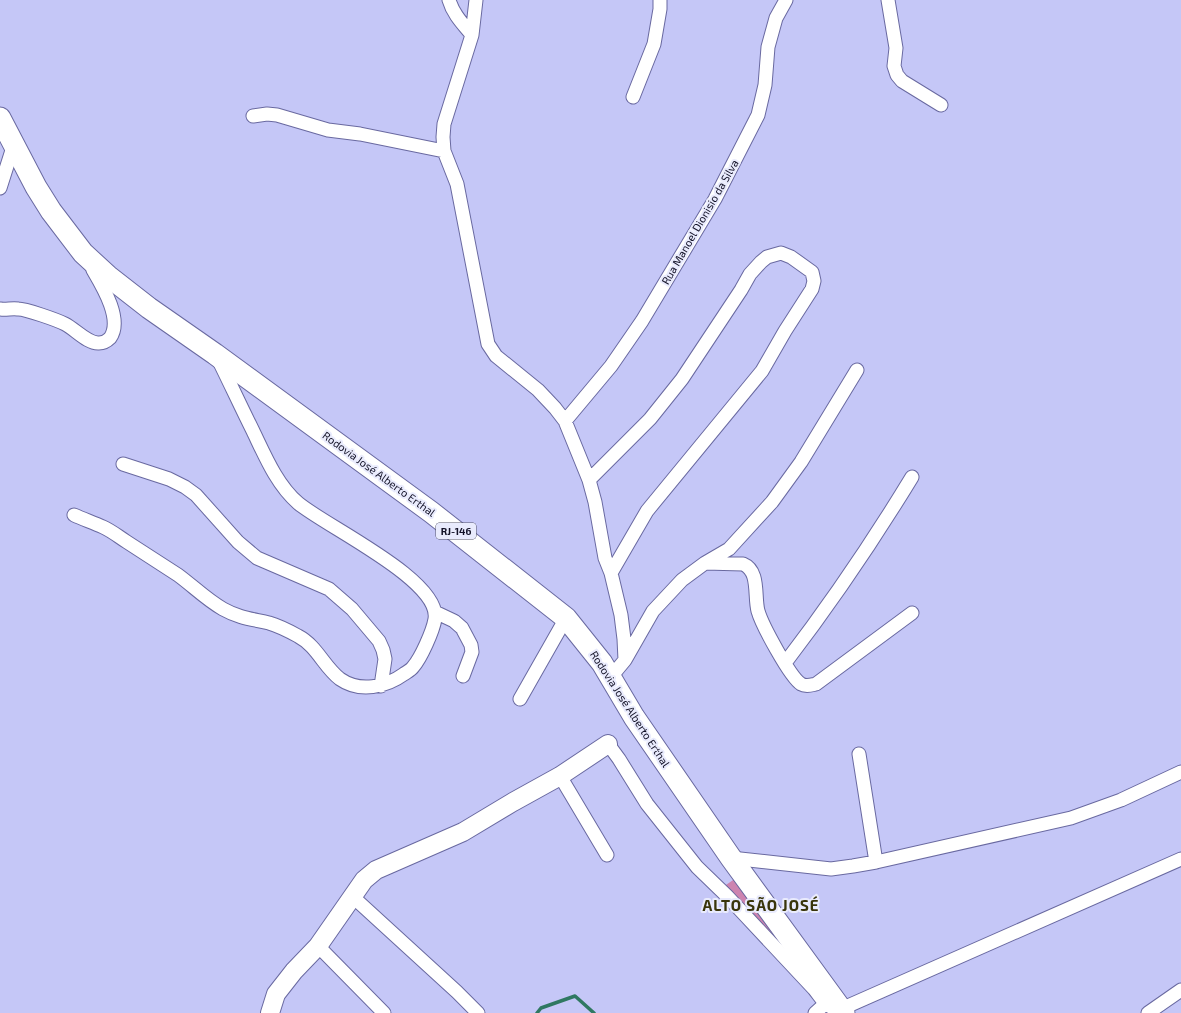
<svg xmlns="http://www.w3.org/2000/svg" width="1181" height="1013" font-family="'Exo 2',sans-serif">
<rect width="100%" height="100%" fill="#c5c7f7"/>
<!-- green -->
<path fill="#cd84b0" d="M736,878L797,966L723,887Z"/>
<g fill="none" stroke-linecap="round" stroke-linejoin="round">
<!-- stream -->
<path stroke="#2f7861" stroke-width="3.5" d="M537,1013L541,1008L575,996L594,1013"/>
<defs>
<path id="street" d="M449,0C453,14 463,24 472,35
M476,0L472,35L444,124L443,137L444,151L457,184L488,344L496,356L538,390L555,408L565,421L589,480L595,502L605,558L611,573L621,615L624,639L625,660L610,678
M888,0L896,48L894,66L897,75L902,81L941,105
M633,97L654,44L660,9V0
M253,116L267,114L277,115L328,130L360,134L444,151
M0,188L14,144
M0,309C6,310 12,308 18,309C26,309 57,320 65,324C75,329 88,344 99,343C103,343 107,341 110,338C123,320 103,287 93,270
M565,421L611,366L642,321L715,199L758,115L765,85L768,47L776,18L786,0
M123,464L169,479L185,487L196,495L238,542L257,558L329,589L352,609L379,641L383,650L385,659L381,686
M589,480L650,419L682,379L741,290L750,274L761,262L767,257L781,253L791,257L812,272L814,281L812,289L785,331L762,371L647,511L611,573
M74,515C83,519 94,523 103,527C112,531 119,537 127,542C144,553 161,564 178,575C193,586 207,600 223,609C239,618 252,619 269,623C279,626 289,631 298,636C317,646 324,667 340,679C360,693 386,687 404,674C407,672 411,670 413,667C421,658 433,631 435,619C441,580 325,526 298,503C277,485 265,456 253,431C241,407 230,383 218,359
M705,563L743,564C760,571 754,596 758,611C762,625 790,677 801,684C806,687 811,685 816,684L912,613
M435,612L454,621L462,628L471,645L472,652L463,676
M625,660L653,611L682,580L705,563L729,549L772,502L801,462L857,370
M785,663C831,603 873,541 912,477
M520,699L566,618
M608,744L619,759L647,804L697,867L728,897L814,989C823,1000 826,1009 841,1009L1181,859
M859,754L876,862
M560,776L607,855
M731,858L831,869L853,866L876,862L1071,818L1121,800L1181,772
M352,896L457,992L478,1013
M318,946L384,1013
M815,1013L825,1004
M1148,1013L1181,990"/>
<path id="secondary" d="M270,1013L276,994L294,971L318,946L364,880L376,870L463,832L513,802L560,776L608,744"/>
<path id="primary" d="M0,118L36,187L51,211L83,253L108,276L149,308L215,354L431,512L566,618L602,663L634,717L731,858L844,1013"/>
</defs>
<!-- street casing -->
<use href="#street" stroke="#6969a0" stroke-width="15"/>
<!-- secondary casing -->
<use href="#secondary" stroke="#6969a0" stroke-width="20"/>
<!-- primary casing -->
<use href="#primary" stroke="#6969a0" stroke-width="23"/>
<!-- street -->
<use href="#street" stroke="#fff" stroke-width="13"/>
<!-- secondary -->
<use href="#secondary" stroke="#fff" stroke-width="18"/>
<!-- primary -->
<use href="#primary" stroke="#fff" stroke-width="21"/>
</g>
<g text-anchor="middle" stroke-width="4" stroke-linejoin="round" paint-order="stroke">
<!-- shield labels -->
<rect fill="#e9ebfd" stroke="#535367" stroke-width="1" x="436" y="523" width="40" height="16" rx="3"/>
<g font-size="10" font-weight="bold" fill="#131227">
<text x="456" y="535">RJ-146</text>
</g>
<!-- street labels -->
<g font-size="11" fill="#131227" stroke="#e9ebfd">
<text transform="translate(700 222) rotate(-60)" y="4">Rua Manoel Dionisio da Silva</text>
<text transform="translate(379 474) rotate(36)" y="4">Rodovia José Alberto Erthal</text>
<text transform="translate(630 709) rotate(57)" y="4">Rodovia José Alberto Erthal</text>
</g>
<!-- district labels -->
<g font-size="15" font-weight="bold" letter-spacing="1" fill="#39350a" stroke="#e9ebfd">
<text x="761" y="911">ALTO SÃO JOSÉ</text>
</g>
</g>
</svg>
